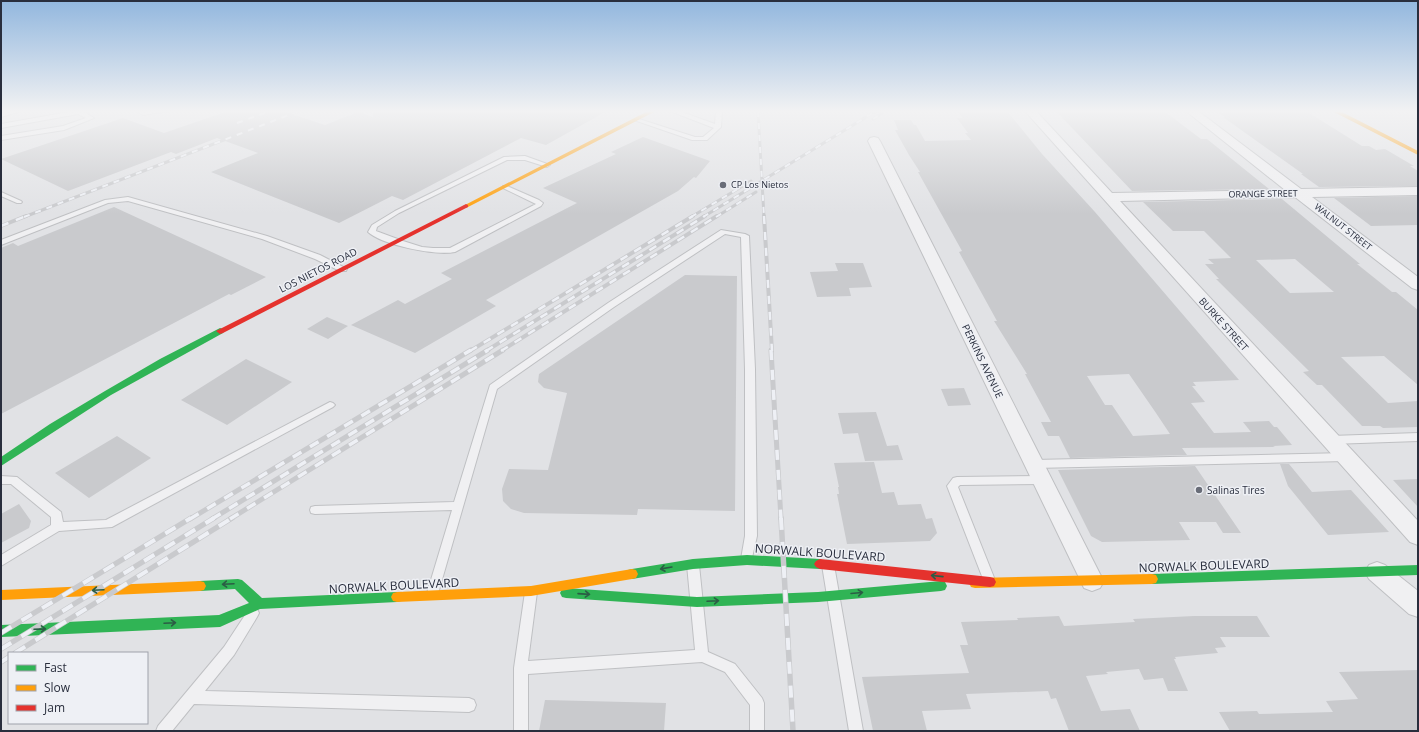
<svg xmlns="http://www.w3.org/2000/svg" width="1419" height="732" font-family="'Open Sans',sans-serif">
<rect width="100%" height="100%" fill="#e1e2e5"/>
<!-- building -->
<path fill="#c9cacd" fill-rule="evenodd" d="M228,111H282L325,125L358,112L373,117V111H607L546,145L521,138L403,200L392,196L339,223L211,172L258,153L217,138L176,154L171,152L68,191L1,159L123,118L164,133Z
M958,111H1007L1042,154L1095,212L1239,380L1193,382L1196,386H1192L1205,402L1191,403L1214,433L1251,432L1243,422L1269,421L1274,427H1277L1292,445L1273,446L1275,447L1182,448L1187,455L1070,458L1059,436H1048L1041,422H1051L1025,374H1027L994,321H997L959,252L962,251L918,172H920L909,155L895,130H898L894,120H911L914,125H916L925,141L971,140L965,133H968L957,118H962ZM1129,374L1156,413L1170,434L1133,436L1112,405H1105L1087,376Z
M1056,111H1164L1201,139H1207L1269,189L1132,191Z
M1248,111H1306L1362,146H1369L1376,150L1385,149L1414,166H1410L1418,171V186L1319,187L1301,174H1303L1223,117H1225L1219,113L1250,112Z
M643,137L710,161L696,178L694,177L678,191L486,300L496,306L415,353L351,325L398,300L405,304L452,279L441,273L577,203L543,188L616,154L611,152Z
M1418,196V225L1371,226L1334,198Z
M1282,199L1360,264H1357L1392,292H1396L1418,310V385L1384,356L1341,357L1388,403L1418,401V427L1383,428L1380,426H1362L1322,385H1317L1303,372L1309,371L1216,279H1219L1205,264H1214L1208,259L1231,258L1204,231H1173L1143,202ZM1295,259L1334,292L1290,293L1256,260Z
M114,207L266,277L231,295L229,294L1,414V248L13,243L18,246Z
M835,263H863L872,287L849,288L851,296L817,297L810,272L838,271Z
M685,275L737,276L735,511L638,509L637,515L524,513L511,509L503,501L502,489L509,469L548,470L567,393L544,388L538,382L539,374Z
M327,317L348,326L328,339L307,329Z
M246,359L292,382L227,425L181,400Z
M964,388L971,405L948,406L941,389Z
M876,412L887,446L898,445L903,460L865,461L858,433L843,434L838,413Z
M117,436L151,458L89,498L55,473Z
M874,462L882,493L894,492L898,505L921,504L926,519L932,518L937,533L930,541L847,544L837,494H839L838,487H839L834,463Z
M1280,464H1289L1312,492L1351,490L1389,532L1328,535L1288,486Z
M1195,466L1241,533H1223L1216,522H1179L1190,540L1102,542L1091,536L1058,470Z
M1418,479V507L1393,480Z
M19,504L31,521L29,528L1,543V514Z
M1059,616L1064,626L1135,622L1133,619L1194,616H1257L1270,637H1220L1226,647L1215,648L1218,653L1175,657L1176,659H1174L1188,691H1168L1163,678L1144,680L1139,669L1106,672L1108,674L1086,676L1101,711L1130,709L1140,731H1069L1056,698L1051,699L1048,691L966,694L971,709L922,711L927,731H873L862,677L969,673L960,645H968L961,622L1018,620L1017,618Z
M1418,670V731H1230L1219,712L1257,711L1259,714L1333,712L1326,701L1358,699L1339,672Z
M545,700L666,703L664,731H539Z"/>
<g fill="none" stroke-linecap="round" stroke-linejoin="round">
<defs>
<path id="lane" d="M10,111H21L1,117V113Z
M74,111H82L94,118L64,130L1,140V136L63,126L86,118L78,114L1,128V124Z
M136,111H168L143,115Z
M670,111H679L715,124L716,111H722L721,127L707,140H692L634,120L639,119L695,137H703L714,128Z
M525,156L550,165L547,167L525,160H507L399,213L377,227L376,231L403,241L422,247L433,248H450L536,204L503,188V186H507L539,200L543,203L541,206L455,252C436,256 382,245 368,232L372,225L395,211L504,157Z
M1,192L21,201L22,202L21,203H17L1,196Z
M128,197L267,236L320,255L347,269L346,271H340L315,259L262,239L128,201L108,203L1,245V240L105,200Z
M721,230L745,234L749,236L755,369L757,536L751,562L747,564L743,562L741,559L745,536V369L741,237L725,234L614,307L497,389L437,597L433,598L429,597L427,593L452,510L315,514L311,513L310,510L311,507L315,506L454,502L490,385L608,303Z
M330,402L333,403L335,405L333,407L112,527L59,531L1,566V555L51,525V517L11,484H1V476L17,477L61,512L63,522L106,520Z
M1418,433V441L1331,444L1327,443L1326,440L1327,437L1331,436Z
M1346,453L1350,454L1351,457L1350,460L1346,461L1034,468L1030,467L1029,464L1030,461L1034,460Z
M1042,476L1046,477L1047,480L1046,483L1042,484L960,485L958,487L995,580L993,584L989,585L985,584L947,486L953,478L957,477Z
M693,560L697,562L699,565L708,652L735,664L762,698L764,703V731H750V705L725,672L702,662L528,674V731H514V668L525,592L527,588L531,587L535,588L537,592L528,661L695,650L687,565L689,562Z
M828,560L832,562L834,565L863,731H849L822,565L824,562Z
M253,608L257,609L259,613L257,617L234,655L205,691L469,698L474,700L476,705L474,710L469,712L194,704L172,731H156L158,726L224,647L249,609Z"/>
<path id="street" d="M1025,111H1036L1112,193L1285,190L1186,111H1198L1301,189L1418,187V195L1312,197L1418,277V290L1412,288L1295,197L1120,201L1418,521V545L1410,542Z
M874,137L878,138L880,141L1100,574L1104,581L1100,588L1092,591L1084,588L868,141L870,138Z
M1377,562L1385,565L1418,591V617L1409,614L1369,579L1365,572L1369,565Z"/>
</defs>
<!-- lane casing -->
<use href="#lane" stroke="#bfc0c3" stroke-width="2"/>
<!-- street casing -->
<use href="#street" stroke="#bfc0c3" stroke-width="2"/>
<!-- lane -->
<use href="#lane" fill="#f0f0f2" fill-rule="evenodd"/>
<!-- street -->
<use href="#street" fill="#f0f0f2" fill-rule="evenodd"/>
<!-- fast -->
<path fill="#30b455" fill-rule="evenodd" d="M220,328L223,329L224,331L223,333L111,395L1,466V457L50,424L105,391L160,359Z
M747,555L820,559L824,561L826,564L824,567L820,569L747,565L693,569L632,579L628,578L626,574L628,570L632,569L693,559Z
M1418,565V575L1152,584L1148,583L1146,579L1148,575L1152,574Z
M238,579L242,580L262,598L397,592L401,593L403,597L401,601L397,602L260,609L220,627L1,637V625L219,615L249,603L235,589L200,591L196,590L194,586L196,582L200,581Z
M941,581L945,582L947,586L945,590L941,591L818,602L697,607L566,598L562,597L560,593L562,589L566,588L697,597L818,592Z"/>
<!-- slow -->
<path fill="#ff9f0a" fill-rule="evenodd" d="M648,111H656L468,207L466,208L463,206Z
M1332,111H1340L1418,151V155Z
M632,569L636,570L638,574L636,578L632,579L531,596L397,602L393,601L391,597L393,593L397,592L531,586Z
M1152,574L1156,575L1158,579L1156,583L1152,584L975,588L971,587L969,583L971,579L975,578Z
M200,581L204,582L206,586L204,590L200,591L1,600V590Z"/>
<!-- jam -->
<path fill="#e5322d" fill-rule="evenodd" d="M466,204L468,205V207L223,333L220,334L216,331Z
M820,559L990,577L994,578L996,582L994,586L990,587L820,569L816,567L814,564L816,561Z"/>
<defs>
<path id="rail-far3" d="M758,111L764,217
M873,119L886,111
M237,123L270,111
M24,217L299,111
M691,217L751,181
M703,217L876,111
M716,217L756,192"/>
<path id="rail-far2" d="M764,216L772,351
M1,226L26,216
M470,351L693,216
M486,351L705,216
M501,351L717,216"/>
<path id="rail-far1" d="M771,350L781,519
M190,519L471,350
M212,519L488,350
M230,519L503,350"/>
<path id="rail" d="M781,518L793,731
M1,633L191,518
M1,649L214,518
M15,653L232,518
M1,662L9,657"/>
</defs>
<!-- rail-far3 casing -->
<use href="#rail-far3" stroke="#c9cacd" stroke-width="3"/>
<!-- rail-far2 casing -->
<use href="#rail-far2" stroke="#c9cacd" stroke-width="4"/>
<!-- rail-far1 casing -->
<use href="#rail-far1" stroke="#c9cacd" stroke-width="5"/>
<!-- rail casing -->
<use href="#rail" stroke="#c9cacd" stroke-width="5.5"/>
<!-- rail-far3 -->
<use href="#rail-far3" stroke="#eef0f5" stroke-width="2" stroke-dasharray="6" stroke-linecap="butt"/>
<!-- rail-far2 -->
<use href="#rail-far2" stroke="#eef0f5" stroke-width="2.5" stroke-dasharray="8" stroke-linecap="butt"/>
<!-- rail-far1 -->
<use href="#rail-far1" stroke="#eef0f5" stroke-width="3.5" stroke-dasharray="10" stroke-linecap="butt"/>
<!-- rail -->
<use href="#rail" stroke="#eef0f5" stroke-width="4" stroke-dasharray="12" stroke-linecap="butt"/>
</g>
<!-- one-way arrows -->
<defs><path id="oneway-shaft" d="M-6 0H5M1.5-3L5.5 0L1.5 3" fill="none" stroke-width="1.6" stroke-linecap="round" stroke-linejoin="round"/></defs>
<g stroke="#2b5d45">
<use href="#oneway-shaft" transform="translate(666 568) rotate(170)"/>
<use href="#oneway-shaft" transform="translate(937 576) rotate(-174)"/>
<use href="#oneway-shaft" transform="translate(228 584) rotate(177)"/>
<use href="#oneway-shaft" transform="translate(98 590) rotate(177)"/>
<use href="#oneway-shaft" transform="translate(857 593) rotate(-5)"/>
<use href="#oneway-shaft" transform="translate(584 594) rotate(4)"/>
<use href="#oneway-shaft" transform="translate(713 601) rotate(-3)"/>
<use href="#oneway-shaft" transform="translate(170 623) rotate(-3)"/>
<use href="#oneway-shaft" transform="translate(40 629) rotate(-2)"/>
</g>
<!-- sky -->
<linearGradient id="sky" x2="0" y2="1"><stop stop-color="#92b7de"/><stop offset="0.52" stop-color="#f2f2f3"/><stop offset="1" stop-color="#f2f2f3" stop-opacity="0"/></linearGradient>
<rect width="1419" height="214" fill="url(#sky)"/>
<!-- markers -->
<g fill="#696d78" stroke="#eef0f5" stroke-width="1.5">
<circle cx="723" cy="185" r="4"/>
<circle cx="1199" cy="490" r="4"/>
</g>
<g text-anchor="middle" stroke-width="3" stroke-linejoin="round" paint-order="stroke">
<!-- far-poi labels -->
<g font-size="9" fill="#292e3d" stroke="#eef0f5" text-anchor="start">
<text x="731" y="188">CP Los Nietos</text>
</g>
<!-- far-street labels -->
<g font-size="9" fill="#292e3d" stroke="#eef0f5">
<text transform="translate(1263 194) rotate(-1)" y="3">ORANGE STREET</text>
<text transform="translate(1343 227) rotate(38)" y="3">WALNUT STREET</text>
</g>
<!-- street labels -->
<g font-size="10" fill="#292e3d" stroke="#eef0f5">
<text transform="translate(318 270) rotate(-27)" y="4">LOS NIETOS ROAD</text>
<text transform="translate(1224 324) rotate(48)" y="4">BURKE STREET</text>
<text transform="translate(983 361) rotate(64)" y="4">PERKINS AVENUE</text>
</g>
<!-- poi labels -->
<g font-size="10" fill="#292e3d" stroke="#eef0f5" text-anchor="start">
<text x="1207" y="494">Salinas Tires</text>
</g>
<!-- near-street labels -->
<g font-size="12" fill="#292e3d" stroke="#eef0f5">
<text transform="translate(820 553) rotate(4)" y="4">NORWALK BOULEVARD</text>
<text transform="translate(1204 566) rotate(-2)" y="4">NORWALK BOULEVARD</text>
<text transform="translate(394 586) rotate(-3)" y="4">NORWALK BOULEVARD</text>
</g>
</g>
<!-- border -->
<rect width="1419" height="732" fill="none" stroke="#292e3d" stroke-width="4"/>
<!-- legend -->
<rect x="8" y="652" width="140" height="72" fill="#eef0f5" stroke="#9fa2ab"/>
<rect x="16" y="665" width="20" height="6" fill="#30b455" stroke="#9fa2ab"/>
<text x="44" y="672" font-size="12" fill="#292e3d">Fast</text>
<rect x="16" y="685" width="20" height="6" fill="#ff9f0a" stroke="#9fa2ab"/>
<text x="44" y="692" font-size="12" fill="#292e3d">Slow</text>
<rect x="16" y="705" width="20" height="6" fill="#e5322d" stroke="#9fa2ab"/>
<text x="44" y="712" font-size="12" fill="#292e3d">Jam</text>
</svg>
